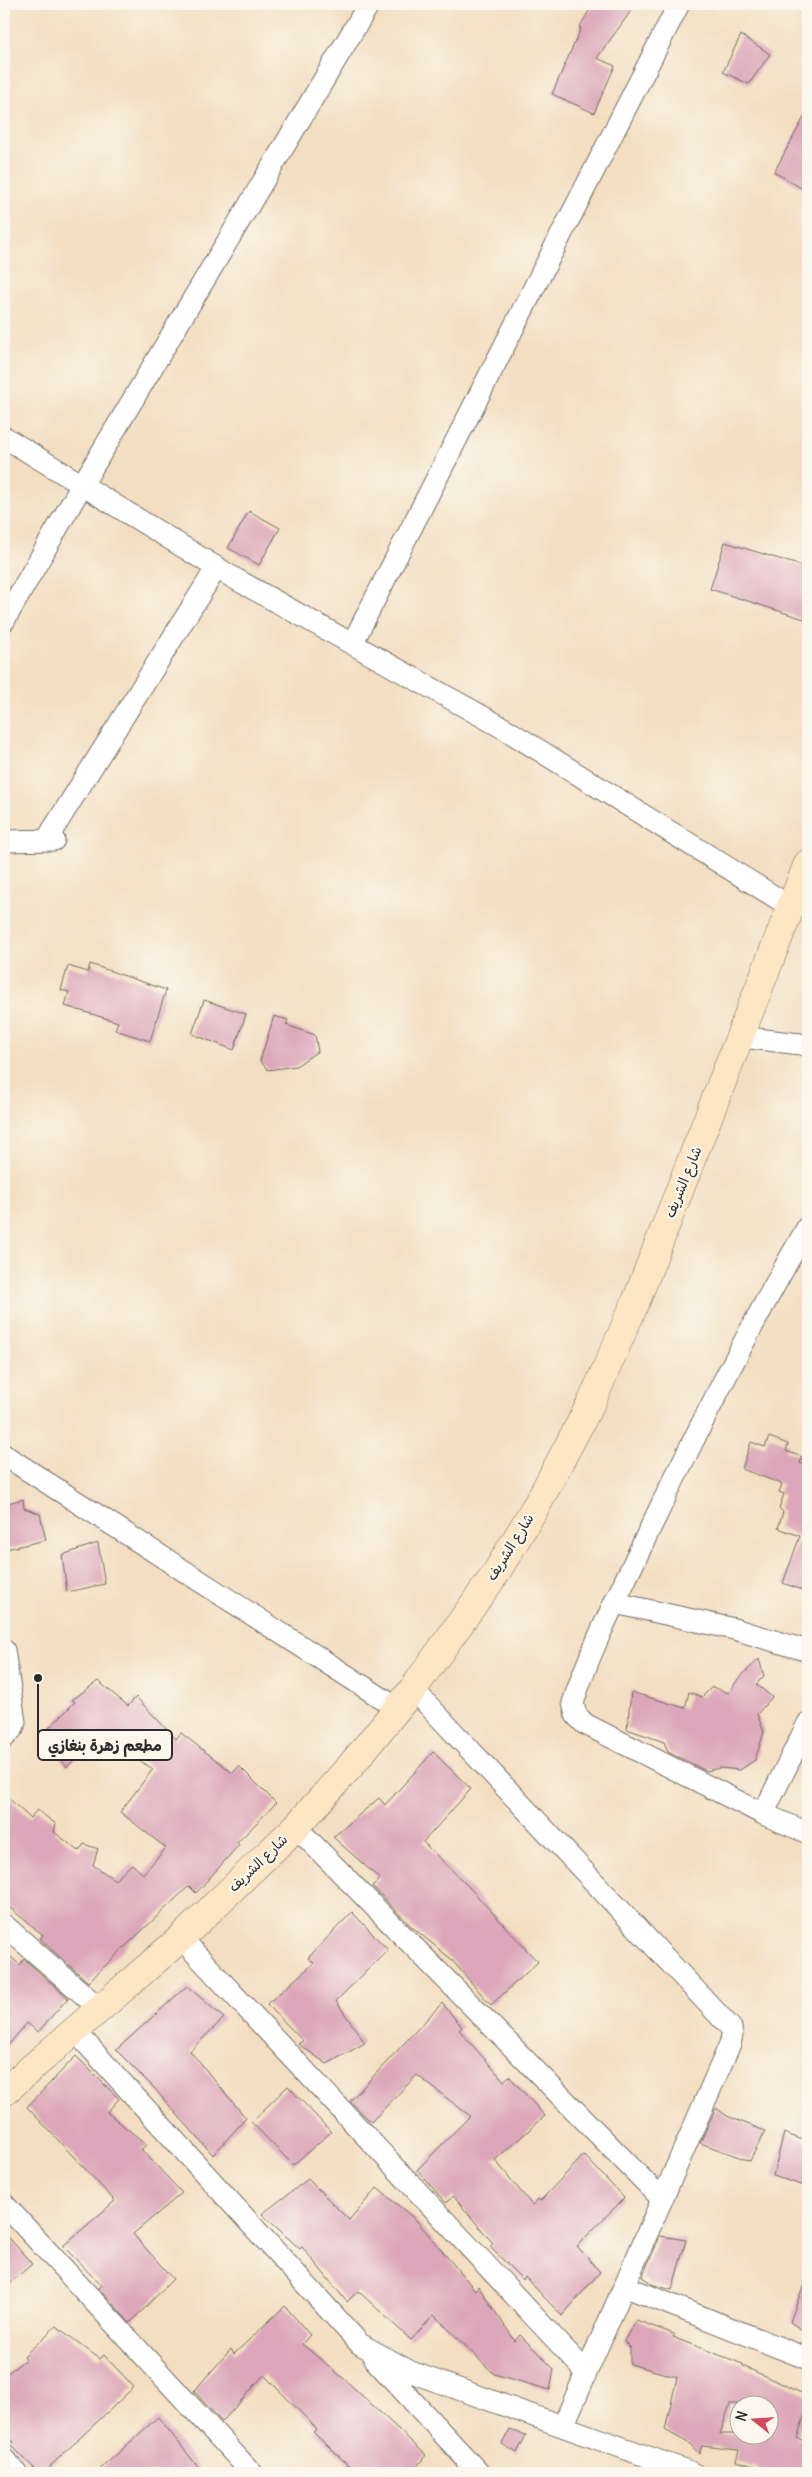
<svg xmlns="http://www.w3.org/2000/svg" width="812" height="2477" font-family="Delius,'Playpen Sans Arabic',sans-serif">
<rect width="100%" height="100%" fill="#fbf7ec"/>
<filter id="ink" filterUnits="userSpaceOnUse"><feTurbulence type="fractalNoise" baseFrequency=".02" numOctaves="2"/><feDisplacementMap in="SourceGraphic" scale="10" xChannelSelector="R" yChannelSelector="G"/><feConvolveMatrix kernelMatrix="1 2 1 2 8 2 1 2 1" color-interpolation-filters="sRGB"/></filter>
<filter id="wash" filterUnits="userSpaceOnUse"><feTurbulence type="fractalNoise" baseFrequency=".0096" numOctaves="4" result="noise"/><feDisplacementMap in="SourceGraphic" scale="20" xChannelSelector="R" yChannelSelector="G"/><feGaussianBlur stdDeviation="1.12" result="paint"/><feColorMatrix in="noise" values="0 0 0 0 0 0 0 0 0 0 0 0 0 0 0 0 0 1.4 0 .05"/><feComposite in="paint" operator="in"/></filter>
<g filter="url(#wash)">
<rect width="100%" height="100%" fill="#f3dec1"/>
<g id="blocks">
<!-- building -->
<path fill="#dca7ba" fill-rule="evenodd" d="M593,4H636L597,58L615,66L594,113L552,94L581,28H579Z
M741,35L770,54L749,84L723,72Z
M808,110V192L774,172Z
M249,511L280,528L259,565L228,548Z
M725,542L808,568V606L804,619L710,589Z
M90,964L166,990L150,1041L115,1030L118,1022L65,1006L69,992L61,990L68,966L88,972Z
M204,1000L246,1014L234,1050L192,1034Z
M274,1016L288,1020L286,1025L315,1035L318,1051L296,1066L268,1070L260,1061Z
M769,1437L788,1444L786,1451L802,1457L800,1463L808,1466V1578L804,1591L783,1583L800,1536L778,1528L783,1512L779,1508L784,1494L779,1492L782,1484L742,1469L751,1442L765,1447Z
M23,1499L24,1508L40,1514L46,1540L6,1549L4,1504Z
M98,1543L105,1584L67,1592L62,1555Z
M759,1659L764,1676L756,1684L772,1697L757,1714L764,1732L755,1760L740,1770L720,1768L706,1771L668,1752L664,1742L627,1729L631,1692L685,1708L689,1692L702,1697L712,1687L729,1693L738,1679Z
M98,1681L128,1706L136,1697L176,1739L181,1733L233,1773L239,1766L276,1803L237,1843L239,1845L196,1893L189,1886L88,1982L40,1939L43,1935L4,1903V1794L30,1818L37,1810L56,1824L54,1832L79,1851L84,1844L98,1849L93,1865L115,1880L132,1864L143,1874L166,1848L120,1812L153,1769L98,1735L67,1767L40,1737L75,1702L72,1700Z
M433,1752L471,1789L423,1842L468,1886L538,1962L491,2005L450,1958L412,1927L372,1886L380,1879L333,1837L379,1798L385,1805Z
M352,1912L388,1950L336,2001L365,2043L327,2064L298,2044L303,2041L267,2004L314,1963L308,1958Z
M4,1951L20,1965L24,1959L68,1998L38,2032L27,2023L4,2050Z
M187,1986L224,2018L190,2051L246,2118L213,2155L153,2087L116,2050Z
M442,2003L462,2027L459,2030L504,2081L509,2076L545,2116L495,2160L532,2205L538,2199L540,2201L584,2155L624,2198L577,2246L600,2272L562,2316L525,2277L523,2280L490,2247L493,2243L453,2196L446,2203L417,2170L470,2116L417,2075L371,2122L350,2101Z
M76,2056L119,2099L107,2112L147,2145L141,2149L182,2193L133,2234L173,2279L130,2323L98,2288L101,2285L63,2246L115,2201L27,2107Z
M288,2086L331,2132L293,2165L251,2122Z
M716,2108L727,2116L765,2131L750,2161L700,2143Z
M784,2133L808,2142V2187L773,2176Z
M308,2179L349,2220L377,2188L416,2220L475,2290L478,2286L515,2341L520,2335L554,2369L550,2390L494,2374L434,2315L411,2340L358,2291L347,2302L302,2247L300,2249L262,2214Z
M4,2232L32,2264L4,2288Z
M660,2236L686,2240L672,2290L654,2285L642,2277Z
M808,2273V2334L790,2322Z
M285,2306L310,2335L302,2344L342,2377L426,2455L412,2473H357L313,2432L317,2429L264,2375L222,2422L194,2391L231,2349L234,2354Z
M636,2320L674,2334L672,2337L743,2364V2366L808,2396V2405L797,2438L808,2443V2473H761L757,2467L736,2461L739,2450L702,2446L699,2454L690,2444L665,2430L677,2377L630,2364V2347L624,2341ZM730,2404H770V2434H720Z
M56,2326L100,2359L104,2355L134,2387L43,2473H39L11,2445L14,2442L4,2433V2376L26,2359L24,2356Z
M158,2417L203,2473H96Z
M510,2429L526,2435L517,2453L502,2444Z"/>
</g>
</g>
<g filter="url(#ink)">
<use href="#blocks" fill-opacity="0" stroke="#716a60" stroke-width="1"/>
<g fill="none" stroke-linecap="round" stroke-linejoin="round">
<defs>
<path id="minor" d="M4,437L232,577L505,729L791,907
M4,621L82,485L369,4
M352,644L679,4
M47,839L217,567
M4,841L54,840
M741,1037L808,1045
M808,1226C749,1328 696,1433 645,1539C621,1590 590,1649 573,1703L576,1715L585,1724L763,1814L808,1833
M4,1455L397,1708
M615,1603L734,1629L808,1651
M4,1650L15,1722L13,1728L4,1738
M413,1689L731,2028L732,2035L730,2044L563,2426
M763,1814L808,1723
M296,1827L662,2199
M4,1925L99,2008
M181,1938L586,2372
M75,2031L360,2344L411,2372L693,2473
M4,2204L252,2473
M624,2286L808,2359
M374,2359L479,2473
M4,2459L16,2473"/>
<path id="secondary" d="M4,2092L181,1938L296,1827L353,1763L413,1689L496,1573L539,1501L591,1403L636,1301L808,863"/>
</defs>
<!-- minor casing -->
<use href="#minor" stroke="#716a60" stroke-width="23"/>
<!-- secondary casing -->
<use href="#secondary" stroke="#716a60" stroke-width="29"/>
<!-- minor -->
<use href="#minor" stroke="#fff" stroke-width="21"/>
<!-- secondary -->
<use href="#secondary" stroke="#fce6c4" stroke-width="28"/>
</g>
</g>
<g text-anchor="middle" stroke-width="4.5" stroke-linejoin="round" paint-order="stroke">
<!-- street labels -->
<g font-size="14" fill="#2b2b2b" stroke="#fbf7ec">
<text transform="translate(683 1182) rotate(-68)" y="5">شارع الشريف</text>
<text transform="translate(510 1547) rotate(-58)" y="5">شارع الشريف</text>
<text transform="translate(258 1863) rotate(-44)" y="5">شارع الشريف</text>
</g>
</g>
<!-- callouts -->
<path fill="none" stroke="#2b2b2b" stroke-width="2" d="M38 1678L38 1745"/>
<circle fill="#2b2b2b" stroke="#fbf7ec" stroke-width="2" cx="38" cy="1678" r="5"/>
<rect fill="#fbf7ec" stroke="#2b2b2b" stroke-width="2" x="38" y="1730" width="134" height="30" rx="5"/>
<g font-size="15" text-anchor="middle" font-weight="bold" fill="#2b2b2b">
<text x="105" y="1751">مطعم زهرة بنغازي</text>
</g>
<!-- margin -->
<rect width="812" height="2477" fill="none" stroke="#fbf7ec" stroke-width="20"/>
<!-- north arrow -->
<g transform="translate(754 2420) rotate(287)"><circle r="24" fill="#fbf7ec" stroke="#a8a59f"/>
<path d="M0-4L9 19L0 12L-9 19Z" fill="#d1495b"/>
<text y="-8" font-size="14" font-weight="bold" text-anchor="middle" fill="#2b2b2b">N</text>
</g>
</svg>
